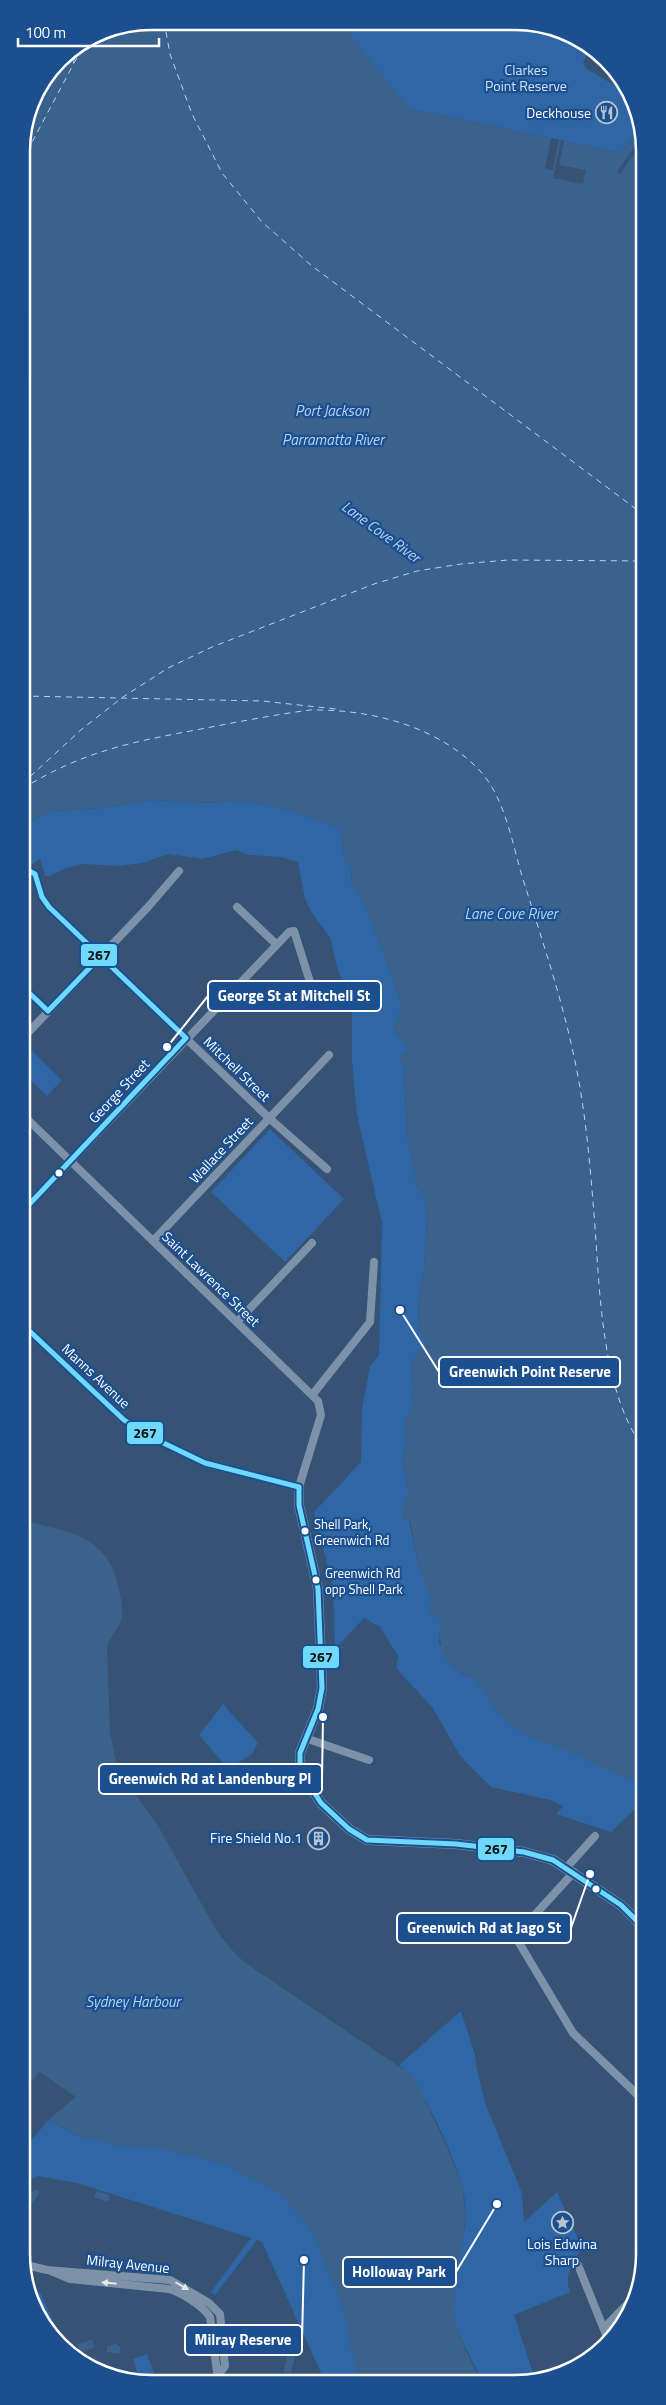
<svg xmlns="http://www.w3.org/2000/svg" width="666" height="2405" font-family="'Titillium Web',sans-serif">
<rect width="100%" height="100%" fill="#365274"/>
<!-- green -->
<path fill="#2f66a5" d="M344,23L540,24L580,39L589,46L583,64L587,69L623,90L644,134L642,136L635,134L621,153L410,109L349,35Z
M155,800L207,803L240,801L287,809L340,828L345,860L352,868L351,883L362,900L374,927L402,1006L394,1030L403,1039L408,1050L399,1056L404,1069L407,1135L417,1186L425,1196L427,1222L424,1269L418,1297L419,1328L426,1341L411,1365L413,1408L407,1446L402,1455L409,1495L402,1519L409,1521L419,1567L441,1620L439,1643L462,1675L475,1679L496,1710L525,1733L565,1749L624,1777L644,1783V1800L611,1832L556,1814L563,1806L550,1800L491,1787L461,1757L432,1707L396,1668L398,1656L380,1627L364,1618L335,1649L333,1588L314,1512L361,1462L362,1409L370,1366L379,1355L382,1223L357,1115L352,1062V1008L336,964L331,939L312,913L305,899L298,862L279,857L249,855L236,850L202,859L169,854L142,863L119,866L84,864L66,868L50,876H45L40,859L22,871V825L51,811L101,808Z
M32,1051L62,1080L47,1096L22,1072V1062Z
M270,1129L344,1199L285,1262L211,1192Z
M223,1704L258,1743L252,1754L228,1769L199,1735Z
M461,2011L475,2055L477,2070L486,2105L522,2193L524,2222L557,2192L582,2248C572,2261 564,2277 570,2292L514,2315L536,2382L532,2383L481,2382C474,2358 456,2338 453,2313C449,2286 464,2243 466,2215C469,2183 424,2085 399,2065Z
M49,2119L77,2136L153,2146L265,2174L328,2245L348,2299L363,2382H325L262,2242L257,2240L215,2295L211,2292L251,2238L77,2183L38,2176L22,2183V2151Z
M40,2292L54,2323L47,2326L33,2295Z
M147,2354L157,2381H140L133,2359Z"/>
<!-- water -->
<path fill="#3b618d" d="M151,21L344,23L350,35L410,109L621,153L635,134L644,137V1783C618,1777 597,1764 573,1753C562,1747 549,1744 537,1740C509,1729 489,1705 475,1679C443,1670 439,1650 440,1620L428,1612L432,1602L419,1567L410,1521L402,1519L403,1501L409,1495L402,1455L407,1446L404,1417L413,1408L411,1365L426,1341L419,1328L418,1296L424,1269L427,1222L425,1196L417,1186L407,1135L404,1069L399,1056L408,1050L403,1039L394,1030L402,1006L374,927L362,900L351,883L352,869L345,860L340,828L287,809L240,801L196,803L155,800L101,808L51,811L22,825V143L31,101L60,59L102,31Z
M22,1520C67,1532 110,1535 119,1590C121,1598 123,1608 122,1616C120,1628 110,1635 107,1647L110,1733L118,1771L157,1824L216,1930L229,1947L244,1962L413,2076L444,2140L461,2183L466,2213L453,2312L459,2336L481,2382H358L343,2309L313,2233L283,2196L227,2165L161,2148L118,2146L78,2136L49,2119L76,2097L40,2072L28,2085L22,2088Z
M35,2190H38L39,2194L32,2203L22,2206L23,2196Z
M96,2191L110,2195L108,2202L94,2197Z
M92,2339L95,2347L80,2353L77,2345Z
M116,2344L121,2347L119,2354L107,2352V2346Z
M288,2354L295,2356L291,2373L283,2372Z"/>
<!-- pier -->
<path fill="#365274" d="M642,136L644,139L620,174L617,172Z
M551,138L559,140L553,170L545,169Z
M561,140L564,141L559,165L586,170L583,184L553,178Z"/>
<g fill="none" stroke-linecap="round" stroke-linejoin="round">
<!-- ferry -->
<path stroke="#b5d3f5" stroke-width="1" stroke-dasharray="6 5" stroke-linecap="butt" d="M164,21L170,54L192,114L222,173L262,222L312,266L644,515
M74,63L86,42
M22,161L73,65L77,48
M22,696L262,701L336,709
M22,784L82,729L123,697L168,668L212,647L374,584L417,571L461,564L508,560L644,561
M22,789C83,751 132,742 201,729C237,722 273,715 310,710C370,709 439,726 481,772C505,799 512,842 522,876C540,934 560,992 573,1052C584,1101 589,1152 593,1202C600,1277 598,1387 644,1449"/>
<!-- minor -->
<path stroke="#7d92a8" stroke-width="8" d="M22,867L35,874L42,897L49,907L269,1118L327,1169
M237,907L276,944
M22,986L48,1011
M22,1039L148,907L179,871
M22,1114L318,1401L321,1415L299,1487L205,1463L153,1438L124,1420L22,1324
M22,1212L289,932L294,931L311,985
M153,1241L329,1055
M238,1321L312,1243
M313,1394L370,1322L374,1262
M305,1738L369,1760
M567,1867L595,1836
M574,1872L520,1931L518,1941L573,2033L644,2101
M576,2260L609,2342
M22,2264L47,2270L170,2280L209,2303L220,2314L225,2366L217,2377
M51,2271L70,2279L169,2289C182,2293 203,2306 210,2317L218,2380
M604,2328L637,2294"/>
<!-- tertiary -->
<path stroke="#7d92a8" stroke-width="10" d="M299,1487V1505L318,1589L322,1688L318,1709L300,1753V1763L307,1781L321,1803L349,1829L367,1840L456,1844L524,1852L553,1860L621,1905L644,1928"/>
<defs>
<path id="bus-1" d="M22,867L35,874L42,897L49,907L186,1038
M22,986L48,1011L101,956
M22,1212L186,1038
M22,1324L124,1420L153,1438L205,1463L299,1487
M299,1487V1505L318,1589L322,1688L318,1709L300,1753V1763L307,1781L321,1803L349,1829L367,1840L456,1844L524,1852L553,1860L621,1905L644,1928"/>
</defs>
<!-- bus-1 casing -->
<use href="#bus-1" stroke="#1b4f8f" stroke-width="9"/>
<!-- bus-1 -->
<use href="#bus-1" stroke="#6ddafd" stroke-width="5"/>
</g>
<!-- one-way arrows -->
<defs><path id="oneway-solid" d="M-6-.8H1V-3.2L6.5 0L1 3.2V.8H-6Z" transform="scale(1.25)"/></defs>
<g fill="#e5e9ee">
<use href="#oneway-solid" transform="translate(109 2283) rotate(-174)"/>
<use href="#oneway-solid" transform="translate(182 2286) rotate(30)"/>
</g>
<!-- icons -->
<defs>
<symbol id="restaurant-ring" viewBox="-11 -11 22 22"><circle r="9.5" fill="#1b4f8f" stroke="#b9c2ce" stroke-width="1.5"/><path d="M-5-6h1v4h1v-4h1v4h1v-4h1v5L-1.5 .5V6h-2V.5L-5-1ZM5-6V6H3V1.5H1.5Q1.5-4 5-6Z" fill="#b9c2ce"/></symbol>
<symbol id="building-ring" viewBox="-11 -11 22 22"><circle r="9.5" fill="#1b4f8f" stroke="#b9c2ce" stroke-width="1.5"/><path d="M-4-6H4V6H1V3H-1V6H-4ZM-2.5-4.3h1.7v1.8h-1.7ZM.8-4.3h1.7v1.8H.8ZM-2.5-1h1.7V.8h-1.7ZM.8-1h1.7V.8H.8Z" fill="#b9c2ce"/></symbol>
<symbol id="sight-ring" viewBox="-11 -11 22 22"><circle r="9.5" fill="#1b4f8f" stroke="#b9c2ce" stroke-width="1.5"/><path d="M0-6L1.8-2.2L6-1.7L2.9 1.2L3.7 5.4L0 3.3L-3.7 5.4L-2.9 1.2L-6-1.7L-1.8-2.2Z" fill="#b9c2ce"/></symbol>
</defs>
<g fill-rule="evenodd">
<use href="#restaurant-ring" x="594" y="100" width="25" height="25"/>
<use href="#building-ring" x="306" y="1826" width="25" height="25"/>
<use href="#sight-ring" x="550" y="2210" width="25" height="25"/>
</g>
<!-- markers -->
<g fill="#fff" stroke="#1b4f8f" stroke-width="2">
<circle cx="59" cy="1173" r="4.5"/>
<circle cx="305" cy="1531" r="4.5"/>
<circle cx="316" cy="1580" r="4.5"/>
<circle cx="596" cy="1889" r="4.5"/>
</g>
<g text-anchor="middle" stroke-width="4.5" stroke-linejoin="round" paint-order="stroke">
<!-- bus labels -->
<g font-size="13" fill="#fff" stroke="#1b4f8f" text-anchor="start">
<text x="314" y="1529">Shell Park,<tspan x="314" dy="16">Greenwich Rd</tspan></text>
<text x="325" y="1578">Greenwich Rd<tspan x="325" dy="16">opp Shell Park</tspan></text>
</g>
<!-- park labels -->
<g font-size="14" fill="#cfe3fa" stroke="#1b4f8f">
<text x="526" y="75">Clarkes<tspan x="526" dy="16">Point Reserve</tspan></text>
</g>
<!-- poi labels -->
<g font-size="14" fill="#fff" stroke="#1b4f8f" text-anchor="end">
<text x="591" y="118">Deckhouse</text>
<text x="302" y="1843">Fire Shield No.1</text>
<text x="562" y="2249" text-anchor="middle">Lois Edwina<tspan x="562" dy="16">Sharp</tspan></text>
</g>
<!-- street labels -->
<g font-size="14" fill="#fff" stroke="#1b4f8f">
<text transform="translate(237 1069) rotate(44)" y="5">Mitchell Street</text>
<text transform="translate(119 1091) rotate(-47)" y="5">George Street</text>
<text transform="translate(221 1150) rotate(-47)" y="5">Wallace Street</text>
<text transform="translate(211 1279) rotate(44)" y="5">Saint Lawrence Street</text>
<text transform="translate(96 1376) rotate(43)" y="5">Manns Avenue</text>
<text transform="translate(128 2264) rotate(6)" y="5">Milray Avenue</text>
</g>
<!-- water labels -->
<g font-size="15" font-style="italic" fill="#b5d3f5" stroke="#1b4f8f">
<text x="332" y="416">Port Jackson</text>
<text x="333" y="445">Parramatta River</text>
<text transform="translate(381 532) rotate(36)" y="5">Lane Cove River</text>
<text x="511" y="919">Lane Cove River</text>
<text x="133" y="2007">Sydney Harbour</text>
</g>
</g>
<!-- crop -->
<path d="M0 0H666V2405H0ZM151 30H515A121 121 0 0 1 636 151V2254A121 121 0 0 1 515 2375H151A121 121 0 0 1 30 2254V151A121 121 0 0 1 151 30Z" fill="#1b4f8f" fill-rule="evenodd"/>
<path fill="none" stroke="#fff" stroke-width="2.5" d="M151 30H515A121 121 0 0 1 636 151V2254A121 121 0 0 1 515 2375H151A121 121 0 0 1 30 2254V151A121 121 0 0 1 151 30Z"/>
<!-- callouts -->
<path fill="none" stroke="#fff" stroke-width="2" d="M167 1047L208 996M400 1310L439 1372M323 1717L322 1779M590 1874L571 1928M497 2204L456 2272M304 2260L302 2340"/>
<g fill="#fff" stroke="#1b4f8f" stroke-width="2">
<circle cx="167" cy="1047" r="5"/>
<circle cx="400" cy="1310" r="5"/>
<circle cx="323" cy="1717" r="5"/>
<circle cx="590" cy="1874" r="5"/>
<circle cx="497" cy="2204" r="5"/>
<circle cx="304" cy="2260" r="5"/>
</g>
<g fill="#1b4f8f" stroke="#fff" stroke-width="2">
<rect x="208" y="981" width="173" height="30" rx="5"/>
<rect x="439" y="1357" width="181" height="30" rx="5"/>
<rect x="99" y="1764" width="223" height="30" rx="5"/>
<rect x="397" y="1913" width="174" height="30" rx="5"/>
<rect x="343" y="2257" width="113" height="30" rx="5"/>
<rect x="185" y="2325" width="117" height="30" rx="5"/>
</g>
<g font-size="15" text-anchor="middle" font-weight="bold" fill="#fff">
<text x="294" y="1001">George St at Mitchell St</text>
<text x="530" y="1377">Greenwich Point Reserve</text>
<text x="210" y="1784">Greenwich Rd at Landenburg Pl</text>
<text x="484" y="1933">Greenwich Rd at Jago St</text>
<text x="399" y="2277">Holloway Park</text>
<text x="243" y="2345">Milray Reserve</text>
</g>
<g stroke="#1b4f8f" stroke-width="2">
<rect x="80" y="943" width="38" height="24" rx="5" fill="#6ddafd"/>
<rect x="126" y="1421" width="38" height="24" rx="5" fill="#6ddafd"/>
<rect x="302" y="1645" width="38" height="24" rx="5" fill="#6ddafd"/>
<rect x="477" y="1837" width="38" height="24" rx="5" fill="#6ddafd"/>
</g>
<g font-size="14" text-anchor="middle" font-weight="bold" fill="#111">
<text x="99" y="960">267</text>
<text x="145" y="1438">267</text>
<text x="321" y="1662">267</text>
<text x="496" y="1854">267</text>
</g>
<!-- scale -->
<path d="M18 38v8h141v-8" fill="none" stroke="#ffffff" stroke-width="2.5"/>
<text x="25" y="38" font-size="15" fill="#ffffff" stroke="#1b4f8f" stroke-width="4" paint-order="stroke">100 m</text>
</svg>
